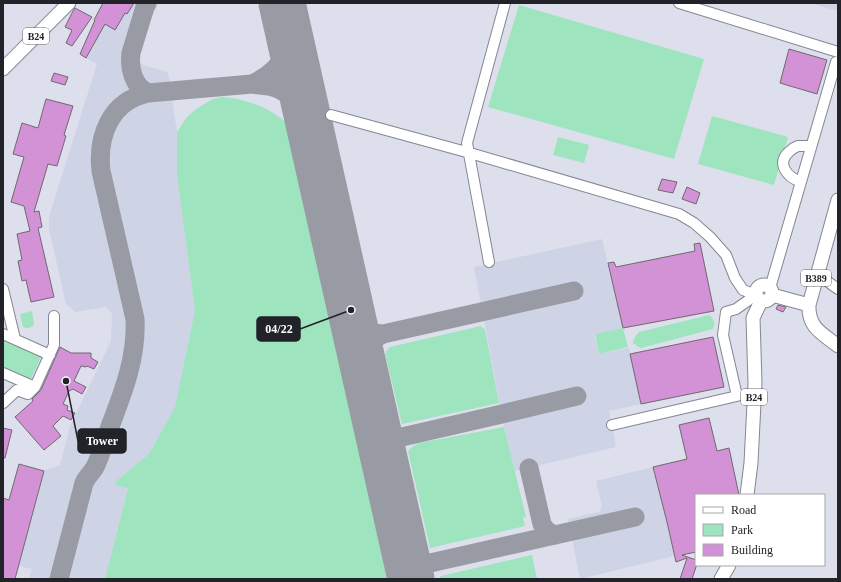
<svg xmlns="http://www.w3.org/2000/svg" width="841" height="582" font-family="'Times New Roman',serif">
<rect width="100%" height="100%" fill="#dde0ec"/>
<!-- built -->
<path fill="#ced3e5" d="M134,3H159L131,58L146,66L168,72L177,132V176L195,310L175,407L149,454L116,481L115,484L128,488L105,579H29L32,569L19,566L45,470L60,465L70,426L111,341L112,314L106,307L75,312L66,304L49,229V220L51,210L97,64L86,58L105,24L115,30L125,13L127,14Z
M809,3H838V11Z
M602,239L623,328L594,334L599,354L629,348L641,404L609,411L616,447L515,471L504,427L474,267Z
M653,467L666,520L674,556L580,579L568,519L599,512L602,506L596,481Z"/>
<!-- green -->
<path fill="#9ee4be" d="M519,5L704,59L674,159L488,107Z
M223,97C246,99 272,108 288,125L387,579H105L128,488L115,485L116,481L149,454L175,407L195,310L177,176V132L187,117L196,109L213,99Z
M712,116L788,137L774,185L698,164Z
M558,137L589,145L584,163L553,155Z
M32,311L34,325C31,328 27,329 23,327L20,314Z
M709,315C714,319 716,323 713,329L641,348L637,346L633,343C634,338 636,335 639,332Z
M481,326L485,330L499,403L402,424L385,354L387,350L390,347Z
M623,328L628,347L599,354L595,334Z
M3,337L41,357L31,379L30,380L3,368Z
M504,427L526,517L523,518L525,526L430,548L408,451L413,446L419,443Z
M532,555L537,579H439L441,576Z"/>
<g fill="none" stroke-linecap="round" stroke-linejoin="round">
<!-- taxiway -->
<path stroke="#989ba4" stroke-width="19" d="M147,3L145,7L131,53C129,68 133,86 148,93
M252,84C257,85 263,85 268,86C291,90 300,107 309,126
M351,310C359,325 364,333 383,334
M363,367C364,351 367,342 383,334L574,291
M380,442L502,414L577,396
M529,468L542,524C546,531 549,533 556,535
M408,568L635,517
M59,579L84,483C87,476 93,472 96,465C102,452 106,438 111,424C124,390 137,356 135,319L101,171C97,135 111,101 148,93L252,84C267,77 285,64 287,46C288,39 287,31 286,24"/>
<!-- runway -->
<path stroke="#989ba4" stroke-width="47" d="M282,3L411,579"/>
</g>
<!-- building -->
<path fill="#d392d5" stroke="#706870" d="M103,3H134L127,14L125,13L115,30L105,24L86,58L80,54L95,20H94Z
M75,8L92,17L72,46L66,43L72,30L65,27L73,11Z
M789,49L827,60L817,94L780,83Z
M54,73L68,77L65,85L51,81Z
M46,99L73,106L64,135L66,136L57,166L48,164L34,212L39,211L42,227L38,228L54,297L31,302L26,280L22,281L18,261L22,260L17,234L30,231L24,206L11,202L24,157L13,154L22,123L38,128Z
M662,179L677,182L673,193L658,190Z
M687,187L700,193L696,204L682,199Z
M700,243L714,311L623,328L608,263L614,262L616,267L695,251L694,244Z
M778,305L786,307L783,312L776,309Z
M713,337L724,387L641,404L630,354Z
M60,347L71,353H91V358L98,362L94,369L87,366L86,367L81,366L74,381L86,387L82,394L73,389L69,391L63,404L68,406L67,410L75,413L71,420L63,416L53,426L61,436L44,450L15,417L33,401L32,399L41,390Z
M709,418L717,451L729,448L739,495H696V552L682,555L696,560V567L692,579H680L687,558L676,562L667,522L653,467L687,459L679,425Z
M3,428L12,430L5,458H3Z
M19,464L44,471L15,579H3V498L9,500Z"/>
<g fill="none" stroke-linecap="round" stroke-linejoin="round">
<defs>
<path id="minor" d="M679,3L838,52
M331,115L470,153L679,214L694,223L710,237L726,255L735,278L743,290L756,295L736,309L726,312L723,335L737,396L612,425
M801,182C787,177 775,163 790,151C792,149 795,147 798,146C802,146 807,146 811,146
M489,262L467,143L505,3
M817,274L838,289
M770,288L836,62
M3,289L15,339
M3,334L50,355
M3,373L35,387
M3,403L17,390L28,394L35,387L54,345V316"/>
<path id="major" d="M3,69L69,3
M838,200L809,305C808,328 822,333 838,346
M756 293a8 8 0 1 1 16 0a8 8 0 1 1-16 0Z
M772,295L809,305
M747,495L751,463L755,383L753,318L761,301
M721,579L729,565"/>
</defs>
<!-- minor casing -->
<use href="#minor" stroke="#848791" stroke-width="12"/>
<!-- major casing -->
<use href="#major" stroke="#848791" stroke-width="15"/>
<!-- minor -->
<use href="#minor" stroke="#fff" stroke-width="10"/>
<!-- major -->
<use href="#major" stroke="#fff" stroke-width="13"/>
</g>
<g text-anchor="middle" stroke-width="3" stroke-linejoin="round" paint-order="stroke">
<!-- shield labels -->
<g fill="#fff" stroke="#646568" stroke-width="1">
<rect x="23" y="28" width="26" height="16" rx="3"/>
<rect x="801" y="270" width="30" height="16" rx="3"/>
<rect x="741" y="389" width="26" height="16" rx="3"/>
</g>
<g font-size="10" font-weight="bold" fill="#222328">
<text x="36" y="40">B24</text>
<text x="816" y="282">B389</text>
<text x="754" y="401">B24</text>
</g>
</g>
<!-- callouts -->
<path fill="none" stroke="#222328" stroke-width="1.5" d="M351 310L300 329M66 381L78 441"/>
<g fill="#222328" stroke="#fff" stroke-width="1.5">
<circle cx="351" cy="310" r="4"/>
<circle cx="66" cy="381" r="4"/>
</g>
<g fill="#222328" stroke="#222328" stroke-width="1.5">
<rect x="257" y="317" width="43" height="24" rx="4"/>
<rect x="78" y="429" width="48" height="24" rx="4"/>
</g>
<g font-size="12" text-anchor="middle" font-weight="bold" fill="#fff">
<text x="279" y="333">04/22</text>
<text x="102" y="445">Tower</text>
</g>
<!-- border -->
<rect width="841" height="582" fill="none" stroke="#222328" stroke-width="8"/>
<!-- legend -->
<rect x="695" y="494" width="130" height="72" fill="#ffffff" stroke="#a7a7a9"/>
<rect x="703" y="507" width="20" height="6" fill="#ffffff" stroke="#a7a7a9"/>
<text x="731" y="514" font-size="12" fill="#222328">Road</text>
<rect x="703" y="524" width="20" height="12" fill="#9ee4be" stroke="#a7a7a9"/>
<text x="731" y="534" font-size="12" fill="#222328">Park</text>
<rect x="703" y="544" width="20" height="12" fill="#d392d5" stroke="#a7a7a9"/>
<text x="731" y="554" font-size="12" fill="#222328">Building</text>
</svg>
